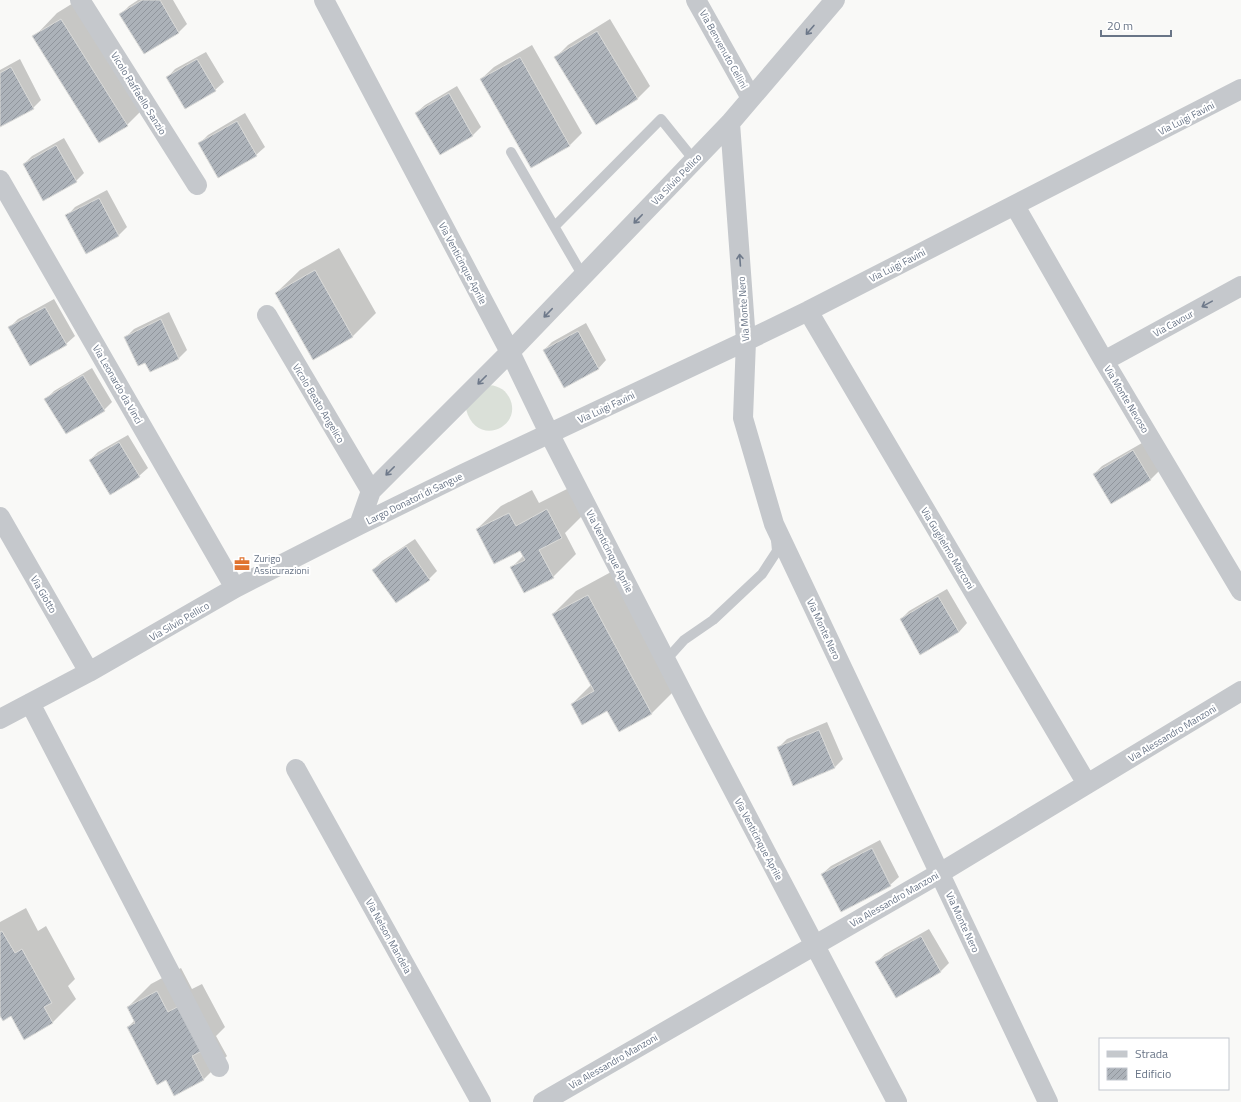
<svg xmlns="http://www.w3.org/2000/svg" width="1241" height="1102" font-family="'Titillium Web',sans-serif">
<defs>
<pattern id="building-hatch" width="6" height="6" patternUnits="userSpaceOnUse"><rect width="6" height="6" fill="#acb2b9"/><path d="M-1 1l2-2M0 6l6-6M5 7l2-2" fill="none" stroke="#90959c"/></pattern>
</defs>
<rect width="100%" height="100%" fill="#f9f9f7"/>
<!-- green -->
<path fill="#dae0d8" d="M486,385C496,385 504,388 509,397C525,427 476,449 466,409Z"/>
<!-- shadow -->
<path fill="#0003" d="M78,0L150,102L127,125L34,37L57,13Z
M138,0H173L187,24L179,32L144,53L121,14L129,6Z
M610,19L650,86L638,98L596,124L556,57L568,45Z
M532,45L582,133L570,145L531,167L481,79L494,67Z
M206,52L224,82L215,90L167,78L175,69Z
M20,59L41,100L33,108L0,126V70Z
M457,86L481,127L473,135L440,154L416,113L425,105Z
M245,113L265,147L256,155L200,143L208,135Z
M64,138L84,173L76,181L24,164L32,156Z
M107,190L127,227L119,235L86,252L67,216L75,207Z
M339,248L376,313L353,336L314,358L276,293L300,270Z
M54,299L75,336L66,344L10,327L18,319Z
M169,312L187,350L179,358L150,371L146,362L126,337L134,329Z
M586,323L606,360L598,369L544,350L552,342Z
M92,368L112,402L104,410L46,399L54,391Z
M128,435L148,468L139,476L110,494L90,460L98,452Z
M1142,443L1159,471L1150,480L1094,474L1102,466Z
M571,487L584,514L565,533L576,554L553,577L512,567L524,555L521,550L477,529L501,506L532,490L539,503Z
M415,539L437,571L429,579L373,570L382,561Z
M611,572L675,690L652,713L619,731L608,710L572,704L591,685L553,614L576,591Z
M947,589L967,623L959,632L901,619L909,611Z
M827,722L843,759L835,767L779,747L787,739Z
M880,840L899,877L890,885L841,910L822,874L831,866Z
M26,908L38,931L46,926L75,979L68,986L76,999L53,1022L25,1038L12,1014H0V922Z
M929,929L949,963L941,971L896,996L877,962L885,954Z
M181,968L192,989L202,984L225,1027L216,1036L227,1056L204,1079H166L128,1027L135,1020L128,1007L151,984Z"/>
<!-- building -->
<path fill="url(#building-hatch)" stroke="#dbdbd9" d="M142,0H160L179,33L144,54L119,14Z
M61,19L128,126L99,143L32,36Z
M597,31L638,99L596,125L554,57Z
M520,57L570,146L531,168L480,79Z
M197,59L216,91L185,109L166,77Z
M11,67L34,109L0,127V73Z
M449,93L473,136L440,155L415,113Z
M237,121L257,156L218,178L198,143Z
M56,145L77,182L43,201L23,164Z
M99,198L119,236L86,254L65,215Z
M315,270L353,337L313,360L275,293Z
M45,307L67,345L30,366L8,327Z
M161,319L179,359L150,372L145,363L138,366L124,337Z
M578,331L599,369L564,388L543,350Z
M83,375L105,411L66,434L44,399Z
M119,442L140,477L110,495L89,460Z
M1133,450L1151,480L1111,504L1093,474Z
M547,509L562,538L539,550L554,578L524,593L510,567L525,560L520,551L494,564L476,529L509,513L516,526Z
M406,546L430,580L396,603L372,570Z
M588,595L652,714L619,732L607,711L582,725L571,704L594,691L552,614Z
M938,596L959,632L920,655L900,619Z
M819,730L835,768L793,786L777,747Z
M872,848L891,886L841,912L821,874Z
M2,931L15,953L22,949L52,1003L44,1007L53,1023L24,1040L11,1016L3,1021L0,1016V932Z
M921,936L941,972L896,998L875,962Z
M157,991L168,1012L179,1006L202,1051L192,1056L204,1080L174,1096L166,1080L157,1085L127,1027L135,1023L127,1007Z"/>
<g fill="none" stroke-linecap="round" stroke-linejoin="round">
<!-- lane -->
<path stroke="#c5c8cc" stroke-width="10" d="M511,152L583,276
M555,226L661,119L694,160
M666,660L684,640L713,620L762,574L777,551L776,540"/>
<!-- street -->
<path stroke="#c5c8cc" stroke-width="20" d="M80,0L197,185
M324,0L510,352L549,433L696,719L897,1102
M696,0L751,98
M730,123L746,341L743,418L774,524L1048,1102
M0,180L235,588
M1015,206L1104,361L1241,591
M808,311L1087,784
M267,315L371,491
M1104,361L1241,286
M0,517L89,672
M359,525L371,491L510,352L730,123L835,0
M30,703L219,1067
M0,719L89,672L235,588L359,525L463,474L746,341L808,311L1241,89
M296,769L481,1102
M543,1102L940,873L1241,691"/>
</g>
<!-- one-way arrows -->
<defs><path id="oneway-shaft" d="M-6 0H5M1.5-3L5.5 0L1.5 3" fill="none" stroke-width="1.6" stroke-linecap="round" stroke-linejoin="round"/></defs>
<g stroke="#6e798a">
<use href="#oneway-shaft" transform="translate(810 30) rotate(131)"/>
<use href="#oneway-shaft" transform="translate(638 219) rotate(134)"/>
<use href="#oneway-shaft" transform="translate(740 260) rotate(-94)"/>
<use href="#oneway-shaft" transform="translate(1207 304) rotate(151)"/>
<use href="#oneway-shaft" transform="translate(548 313) rotate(134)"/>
<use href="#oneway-shaft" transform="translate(482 380) rotate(135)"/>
<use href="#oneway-shaft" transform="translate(390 471) rotate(135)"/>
</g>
<!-- icons -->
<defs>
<symbol id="office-bare" viewBox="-9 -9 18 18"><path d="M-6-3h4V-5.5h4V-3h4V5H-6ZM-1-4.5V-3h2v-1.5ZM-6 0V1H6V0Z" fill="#e0732f" stroke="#fff" stroke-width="2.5" paint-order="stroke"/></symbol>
</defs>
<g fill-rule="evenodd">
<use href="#office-bare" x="231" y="553" width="22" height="22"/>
</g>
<g text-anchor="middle" stroke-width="4" stroke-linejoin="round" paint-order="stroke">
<!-- street labels -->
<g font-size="10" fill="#697587" stroke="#fff">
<text transform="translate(724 49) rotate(61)" y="4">Via Benvenuto Cellini</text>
<text transform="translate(139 93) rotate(58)" y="4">Vicolo Raffaello Sanzio</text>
<text transform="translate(1186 118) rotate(-27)" y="4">Via Luigi Favini</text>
<text transform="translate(676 179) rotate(-46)" y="4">Via Silvio Pellico</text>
<text transform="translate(463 263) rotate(62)" y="4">Via Venticinque Aprile</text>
<text transform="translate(897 265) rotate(-27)" y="4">Via Luigi Favini</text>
<text transform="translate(743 309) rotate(-94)" y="4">Via Monte Nero</text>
<text transform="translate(1173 323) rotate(-29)" y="4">Via Cavour</text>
<text transform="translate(118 384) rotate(60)" y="4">Via Leonardo da Vinci</text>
<text transform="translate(1127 399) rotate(59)" y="4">Via Monte Nevoso</text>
<text transform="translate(319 403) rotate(59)" y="4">Vicolo Beato Angelico</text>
<text transform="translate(606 407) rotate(-25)" y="4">Via Luigi Favini</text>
<text transform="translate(414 498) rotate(-26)" y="4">Largo Donatori di Sangue</text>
<text transform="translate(948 548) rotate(59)" y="4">Via Guglielmo Marconi</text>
<text transform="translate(610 551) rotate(63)" y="4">Via Venticinque Aprile</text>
<text transform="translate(44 594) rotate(60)" y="4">Via Giotto</text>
<text transform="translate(179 621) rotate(-30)" y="4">Via Silvio Pellico</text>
<text transform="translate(824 629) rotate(65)" y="4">Via Monte Nero</text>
<text transform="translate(1172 733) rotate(-31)" y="4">Via Alessandro Manzoni</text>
<text transform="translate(759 839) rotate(62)" y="4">Via Venticinque Aprile</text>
<text transform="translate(894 899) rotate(-30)" y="4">Via Alessandro Manzoni</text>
<text transform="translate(963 922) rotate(65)" y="4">Via Monte Nero</text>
<text transform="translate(389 936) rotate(61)" y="4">Via Nelson Mandela</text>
<text transform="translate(613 1061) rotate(-30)" y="4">Via Alessandro Manzoni</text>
</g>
<!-- poi labels -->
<g font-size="10" fill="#697587" stroke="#fff" text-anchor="start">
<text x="254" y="562">Zurigo<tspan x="254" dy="12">Assicurazioni</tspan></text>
</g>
</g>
<!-- legend -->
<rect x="1099" y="1038" width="130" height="52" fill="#ffffff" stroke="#c3c8cf"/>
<rect x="1107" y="1051" width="20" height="6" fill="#c5c8cc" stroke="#c3c8cf"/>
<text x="1135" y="1058" font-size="12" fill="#697587">Strada</text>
<rect x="1107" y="1068" width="20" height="12" fill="url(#building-hatch)" stroke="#c3c8cf"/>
<text x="1135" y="1078" font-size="12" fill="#697587">Edificio</text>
<!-- scale -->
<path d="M1101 30v6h70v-6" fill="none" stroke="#697587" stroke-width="2"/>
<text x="1107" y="30" font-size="12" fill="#697587" stroke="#ffffff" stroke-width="3" paint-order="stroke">20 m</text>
</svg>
